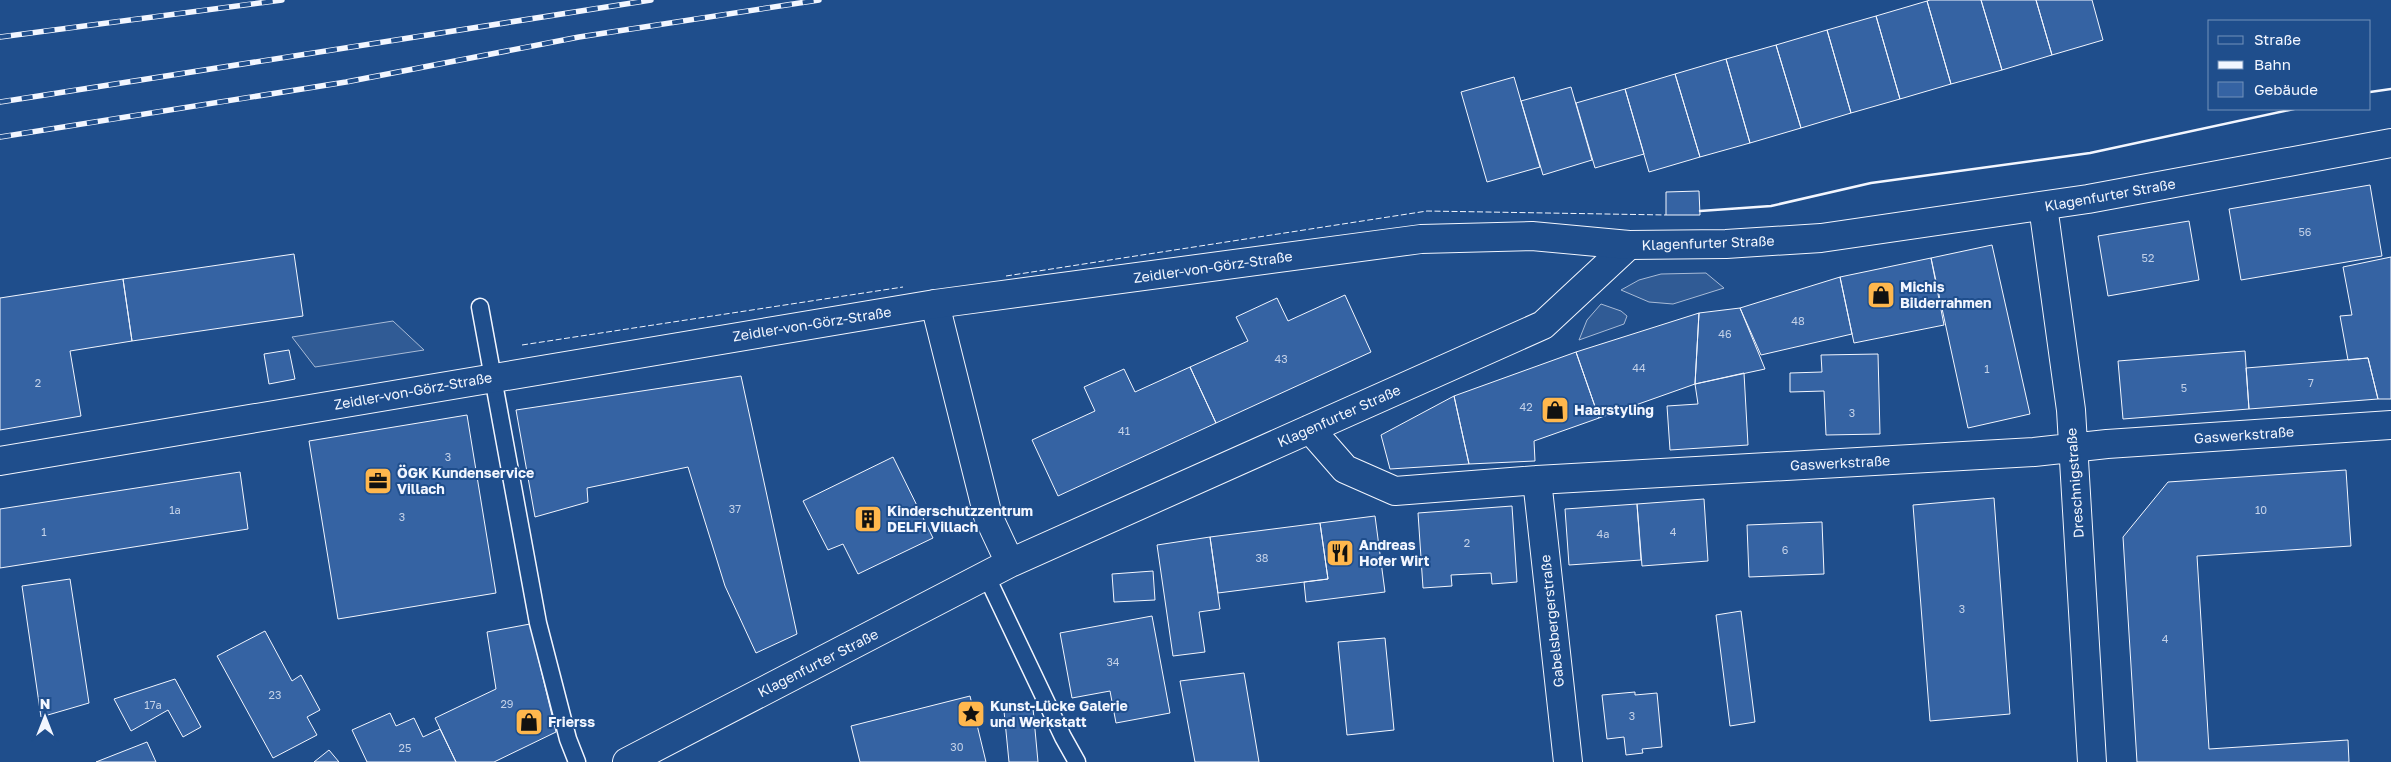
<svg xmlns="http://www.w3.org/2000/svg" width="2391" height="762" font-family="'Golos Text',sans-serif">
<rect width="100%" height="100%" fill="#1f4e8c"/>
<!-- built -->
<path fill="#305b95" stroke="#a8bbd7" d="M1706,273L1724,288L1673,304L1649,302L1621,290L1639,280L1661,274Z
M1601,304L1621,311L1627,316L1624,324L1579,340L1587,320Z
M393,321L424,350L315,367L292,337Z"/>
<!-- building -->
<path fill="#3563a3" stroke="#f2f6ff" d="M1930,0H1981L2002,70L1951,84L1927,1Z
M1981,0H2036L2052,55L2002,70Z
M2036,0H2092L2103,40L2052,55Z
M1927,1L1951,84L1900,99L1876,16Z
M1876,16L1900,99L1851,113L1827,30Z
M1827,30L1851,113L1801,128L1776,45Z
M1776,45L1801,128L1750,143L1726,59Z
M1726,59L1750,143L1700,157L1675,74Z
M1675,74L1700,157L1649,172L1625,89Z
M1514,77L1540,167L1487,182L1461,92Z
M1571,87L1592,160L1543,175L1521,101Z
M1625,89L1644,154L1595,168L1576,103Z
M2370,185L2382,256L2241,280L2229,209Z
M1699,191L1700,215H1666V192Z
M2189,221L2199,280L2108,296L2098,236Z
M1992,245L2030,414L1968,428L1931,258Z
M294,254L303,316L132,341L123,279Z
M2391,257V399H2378L2368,358L2348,360L2340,316L2352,315L2343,267Z
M1931,258L1944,325L1854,343L1840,277Z
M1840,277L1852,334L1761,355L1740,308Z
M123,279L132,341L70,351L81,416L0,430V298Z
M1345,295L1371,352L1216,423L1190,367L1248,341L1236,317L1277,298L1288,321Z
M1740,308L1765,369L1695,384L1699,313Z
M1699,313L1695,384L1599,418L1576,352Z
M289,350L295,379L269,384L264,354Z
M2245,351L2249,409L2123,419L2118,361Z
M1576,352L1599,418L1534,441L1535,461L1469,464L1454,396Z
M1878,354L1880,434L1826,435L1824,391L1790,392V373L1822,372L1821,355Z
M2368,358L2378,399L2249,409L2246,368Z
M1190,367L1216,423L1058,496L1032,440L1095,411L1084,387L1124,369L1135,392Z
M1744,373L1748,445L1670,450L1667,406L1698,404L1695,384Z
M741,376L797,634L756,653L725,586L688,467L587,488L588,502L535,517L516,410Z
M1454,396L1469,464L1390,469L1381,435Z
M467,415L496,593L338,619L309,441Z
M893,457L933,538L858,574L843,544L828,550L803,501Z
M2346,470L2351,546L2197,556L2209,749L2348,740L2349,762H2137L2123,537L2168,482Z
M240,472L248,529L0,568V509Z
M1994,498L2010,714L1930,721L1913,505Z
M1704,499L1708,561L1642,566L1637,504Z
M1637,504L1641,560L1569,565L1565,509Z
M1512,506L1517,582L1492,584L1491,573L1451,575L1452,586L1423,588L1418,513Z
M1375,516L1385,592L1306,602L1304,582L1328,579L1320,523Z
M1822,522L1824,574L1749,577L1747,525Z
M1320,523L1328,579L1218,593L1210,537Z
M1210,537L1220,609L1199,612L1205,652L1173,656L1157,545Z
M1153,571L1155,600L1114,602L1112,574Z
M70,579L89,703L41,717L22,586Z
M1741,611L1755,722L1730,726L1716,615Z
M1152,616L1170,713L1116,723L1110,691L1072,698L1060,633Z
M530,624L556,732L494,762H456L435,718L496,689L487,632Z
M265,631L292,681L301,675L320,710L307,717L317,735L273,758L217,656Z
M1385,638L1394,730L1347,735L1338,642Z
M1244,673L1259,762H1195L1180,681Z
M175,679L201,727L183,737L168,710L131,731L114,699Z
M1635,692V695L1657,693L1662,747L1642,749L1643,753L1626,755L1624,737L1607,739L1602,695Z
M970,696L986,762H860L851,726Z
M1033,708L1038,762H1009L1004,711Z
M390,713L396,726L414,718L423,737L440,729L456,762H367L352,730Z
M147,742L156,762H96Z
M329,750L339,762H314Z"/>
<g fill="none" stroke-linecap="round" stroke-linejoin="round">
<defs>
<path id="service" d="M480,307L538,623L568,739L577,762
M986,575L1063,737L1077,762"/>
<path id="minor" d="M2043,206L2071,410L2092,762
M935,304L988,516L1010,563
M1310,429L1345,469L1395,491L1537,480L2034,452L2107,444L2391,425
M1537,480L1568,762
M627,762L1010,563L1543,325L1629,245"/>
<path id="tertiary" d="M0,461L935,304L1421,239L1532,236L1629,245L1726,244L1821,238L2088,199L2391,143"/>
</defs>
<!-- service casing -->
<use href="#service" stroke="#f2f6ff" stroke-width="19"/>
<!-- minor casing -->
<use href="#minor" stroke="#f2f6ff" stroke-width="30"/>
<!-- tertiary casing -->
<use href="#tertiary" stroke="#f2f6ff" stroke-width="30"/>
<!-- service -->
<use href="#service" stroke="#1f4e8c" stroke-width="16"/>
<!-- minor -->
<use href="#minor" stroke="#1f4e8c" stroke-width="28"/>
<!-- tertiary -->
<use href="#tertiary" stroke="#1f4e8c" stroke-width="28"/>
<defs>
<path id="rail" d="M0,37L282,0
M0,102L651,0
M0,137L346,82L579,37L819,0"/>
</defs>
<!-- rail casing -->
<use href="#rail" stroke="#f2f6ff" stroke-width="5.5"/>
<!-- rail -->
<use href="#rail" stroke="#1f4e8c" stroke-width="4" stroke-dasharray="11" stroke-linecap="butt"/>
<!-- fence -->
<path stroke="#f2f6ff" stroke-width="1" stroke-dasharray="6 2.5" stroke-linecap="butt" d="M1006,276L1427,211L1666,215
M522,345L903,287"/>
<!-- wall -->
<path stroke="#f2f6ff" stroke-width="2.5" d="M2370,92L2391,89
M1700,211L1771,206L1871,183L2090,153L2294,109"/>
</g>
<!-- icons -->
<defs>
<symbol id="shop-square" viewBox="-11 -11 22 22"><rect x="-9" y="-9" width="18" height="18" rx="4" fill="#ffb74d" stroke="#1f4e8c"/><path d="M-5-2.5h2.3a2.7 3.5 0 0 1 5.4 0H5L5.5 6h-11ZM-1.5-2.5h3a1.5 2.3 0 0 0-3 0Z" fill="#111"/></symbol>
<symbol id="office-square" viewBox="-11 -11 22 22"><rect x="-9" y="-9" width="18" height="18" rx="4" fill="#ffb74d" stroke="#1f4e8c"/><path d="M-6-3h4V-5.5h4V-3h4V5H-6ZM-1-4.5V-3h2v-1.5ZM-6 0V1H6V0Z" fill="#111"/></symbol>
<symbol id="building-square" viewBox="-11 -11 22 22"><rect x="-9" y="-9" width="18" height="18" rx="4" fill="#ffb74d" stroke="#1f4e8c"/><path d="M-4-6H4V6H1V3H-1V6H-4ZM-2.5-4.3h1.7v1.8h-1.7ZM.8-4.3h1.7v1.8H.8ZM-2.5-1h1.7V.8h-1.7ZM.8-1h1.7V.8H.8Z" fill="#111"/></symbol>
<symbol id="restaurant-square" viewBox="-11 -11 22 22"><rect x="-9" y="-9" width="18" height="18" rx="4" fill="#ffb74d" stroke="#1f4e8c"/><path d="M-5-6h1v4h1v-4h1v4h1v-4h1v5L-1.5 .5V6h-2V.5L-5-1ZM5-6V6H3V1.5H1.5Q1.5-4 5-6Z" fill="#111"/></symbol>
<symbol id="sight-square" viewBox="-11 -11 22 22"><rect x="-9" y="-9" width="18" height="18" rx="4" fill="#ffb74d" stroke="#1f4e8c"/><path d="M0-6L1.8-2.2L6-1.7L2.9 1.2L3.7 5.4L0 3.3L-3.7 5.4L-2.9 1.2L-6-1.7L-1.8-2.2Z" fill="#111"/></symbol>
</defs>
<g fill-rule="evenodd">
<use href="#shop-square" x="1865" y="279" width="32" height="32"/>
<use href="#shop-square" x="1539" y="394" width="32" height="32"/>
<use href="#office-square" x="362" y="465" width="32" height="32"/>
<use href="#building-square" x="852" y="503" width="32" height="32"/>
<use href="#restaurant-square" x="1324" y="537" width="32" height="32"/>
<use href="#sight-square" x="955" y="698" width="32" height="32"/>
<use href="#shop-square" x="513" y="706" width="32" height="32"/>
</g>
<g text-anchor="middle" stroke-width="4" stroke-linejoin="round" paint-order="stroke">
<!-- number labels -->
<g font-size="11" fill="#c3d1e8">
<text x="2305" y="236">56</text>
<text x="2148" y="262">52</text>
<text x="1798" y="325">48</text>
<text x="1725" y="338">46</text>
<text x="1281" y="363">43</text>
<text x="1639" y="372">44</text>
<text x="1987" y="373">1</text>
<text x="38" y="387">2</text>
<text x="2311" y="387">7</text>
<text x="2184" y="392">5</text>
<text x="1526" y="411">42</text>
<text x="1852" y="417">3</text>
<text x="1124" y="435">41</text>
<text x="448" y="461">3</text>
<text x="735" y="513">37</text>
<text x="175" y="514">1a</text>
<text x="2261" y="514">10</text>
<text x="402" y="521">3</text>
<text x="44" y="536">1</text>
<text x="1673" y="536">4</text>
<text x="1603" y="538">4a</text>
<text x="1467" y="547">2</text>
<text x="1785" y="554">6</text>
<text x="1262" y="562">38</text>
<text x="1962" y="613">3</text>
<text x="2165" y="643">4</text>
<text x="1113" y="666">34</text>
<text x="275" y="699">23</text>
<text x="507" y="708">29</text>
<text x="153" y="709">17a</text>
<text x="1632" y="720">3</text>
<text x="957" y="751">30</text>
<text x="405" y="752">25</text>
</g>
<!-- street labels -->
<g font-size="14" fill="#f2f6ff" stroke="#1f4e8c">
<text transform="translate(2110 195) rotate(-10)" y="5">Klagenfurter Straße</text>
<text transform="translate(1708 243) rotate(-2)" y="5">Klagenfurter Straße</text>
<text transform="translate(1213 267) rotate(-8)" y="5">Zeidler-von-Görz-Straße</text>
<text transform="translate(812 324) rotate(-9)" y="5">Zeidler-von-Görz-Straße</text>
<text transform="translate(413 391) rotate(-10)" y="5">Zeidler-von-Görz-Straße</text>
<text transform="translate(1339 416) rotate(-24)" y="5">Klagenfurter Straße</text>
<text transform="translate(2244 435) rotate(-4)" y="5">Gaswerkstraße</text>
<text transform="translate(1840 463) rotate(-3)" y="5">Gaswerkstraße</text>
<text transform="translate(2075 483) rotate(-94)" y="5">Dreschnigstraße</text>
<text transform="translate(1552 621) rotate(-96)" y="5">Gabelsbergerstraße</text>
<text transform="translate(818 663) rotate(-27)" y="5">Klagenfurter Straße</text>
</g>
<!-- poi labels -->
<g font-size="14" font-weight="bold" fill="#f2f6ff" stroke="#1f4e8c" text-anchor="start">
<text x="1900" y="292">Michis<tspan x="1900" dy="16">Bilderrahmen</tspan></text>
<text x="1574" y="415">Haarstyling</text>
<text x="397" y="478">ÖGK Kundenservice<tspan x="397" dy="16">Villach</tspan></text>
<text x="887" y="516">Kinderschutzzentrum<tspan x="887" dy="16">DELFI Villach</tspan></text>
<text x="1359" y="550">Andreas<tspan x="1359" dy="16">Hofer Wirt</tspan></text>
<text x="990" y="711">Kunst-Lücke Galerie<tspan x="990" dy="16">und Werkstatt</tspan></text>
<text x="548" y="727">Frierss</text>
</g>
</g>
<!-- legend -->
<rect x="2208" y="20" width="162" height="90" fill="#1f4e8c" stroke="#7391ba"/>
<rect x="2218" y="36" width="25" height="8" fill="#1f4e8c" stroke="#7391ba"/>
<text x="2254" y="45" font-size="15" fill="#f2f6ff">Straße</text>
<rect x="2218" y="61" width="25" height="8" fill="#f2f6ff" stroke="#7391ba"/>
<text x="2254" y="70" font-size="15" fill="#f2f6ff">Bahn</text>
<rect x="2218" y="82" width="25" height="15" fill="#3563a3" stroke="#7391ba"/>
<text x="2254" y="95" font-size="15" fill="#f2f6ff">Gebäude</text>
<!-- north arrow -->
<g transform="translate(45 717)" stroke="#1f4e8c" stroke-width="4" paint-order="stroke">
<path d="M0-4L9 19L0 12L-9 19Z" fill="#f2f6ff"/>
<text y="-8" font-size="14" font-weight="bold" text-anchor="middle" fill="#f2f6ff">N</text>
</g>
</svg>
